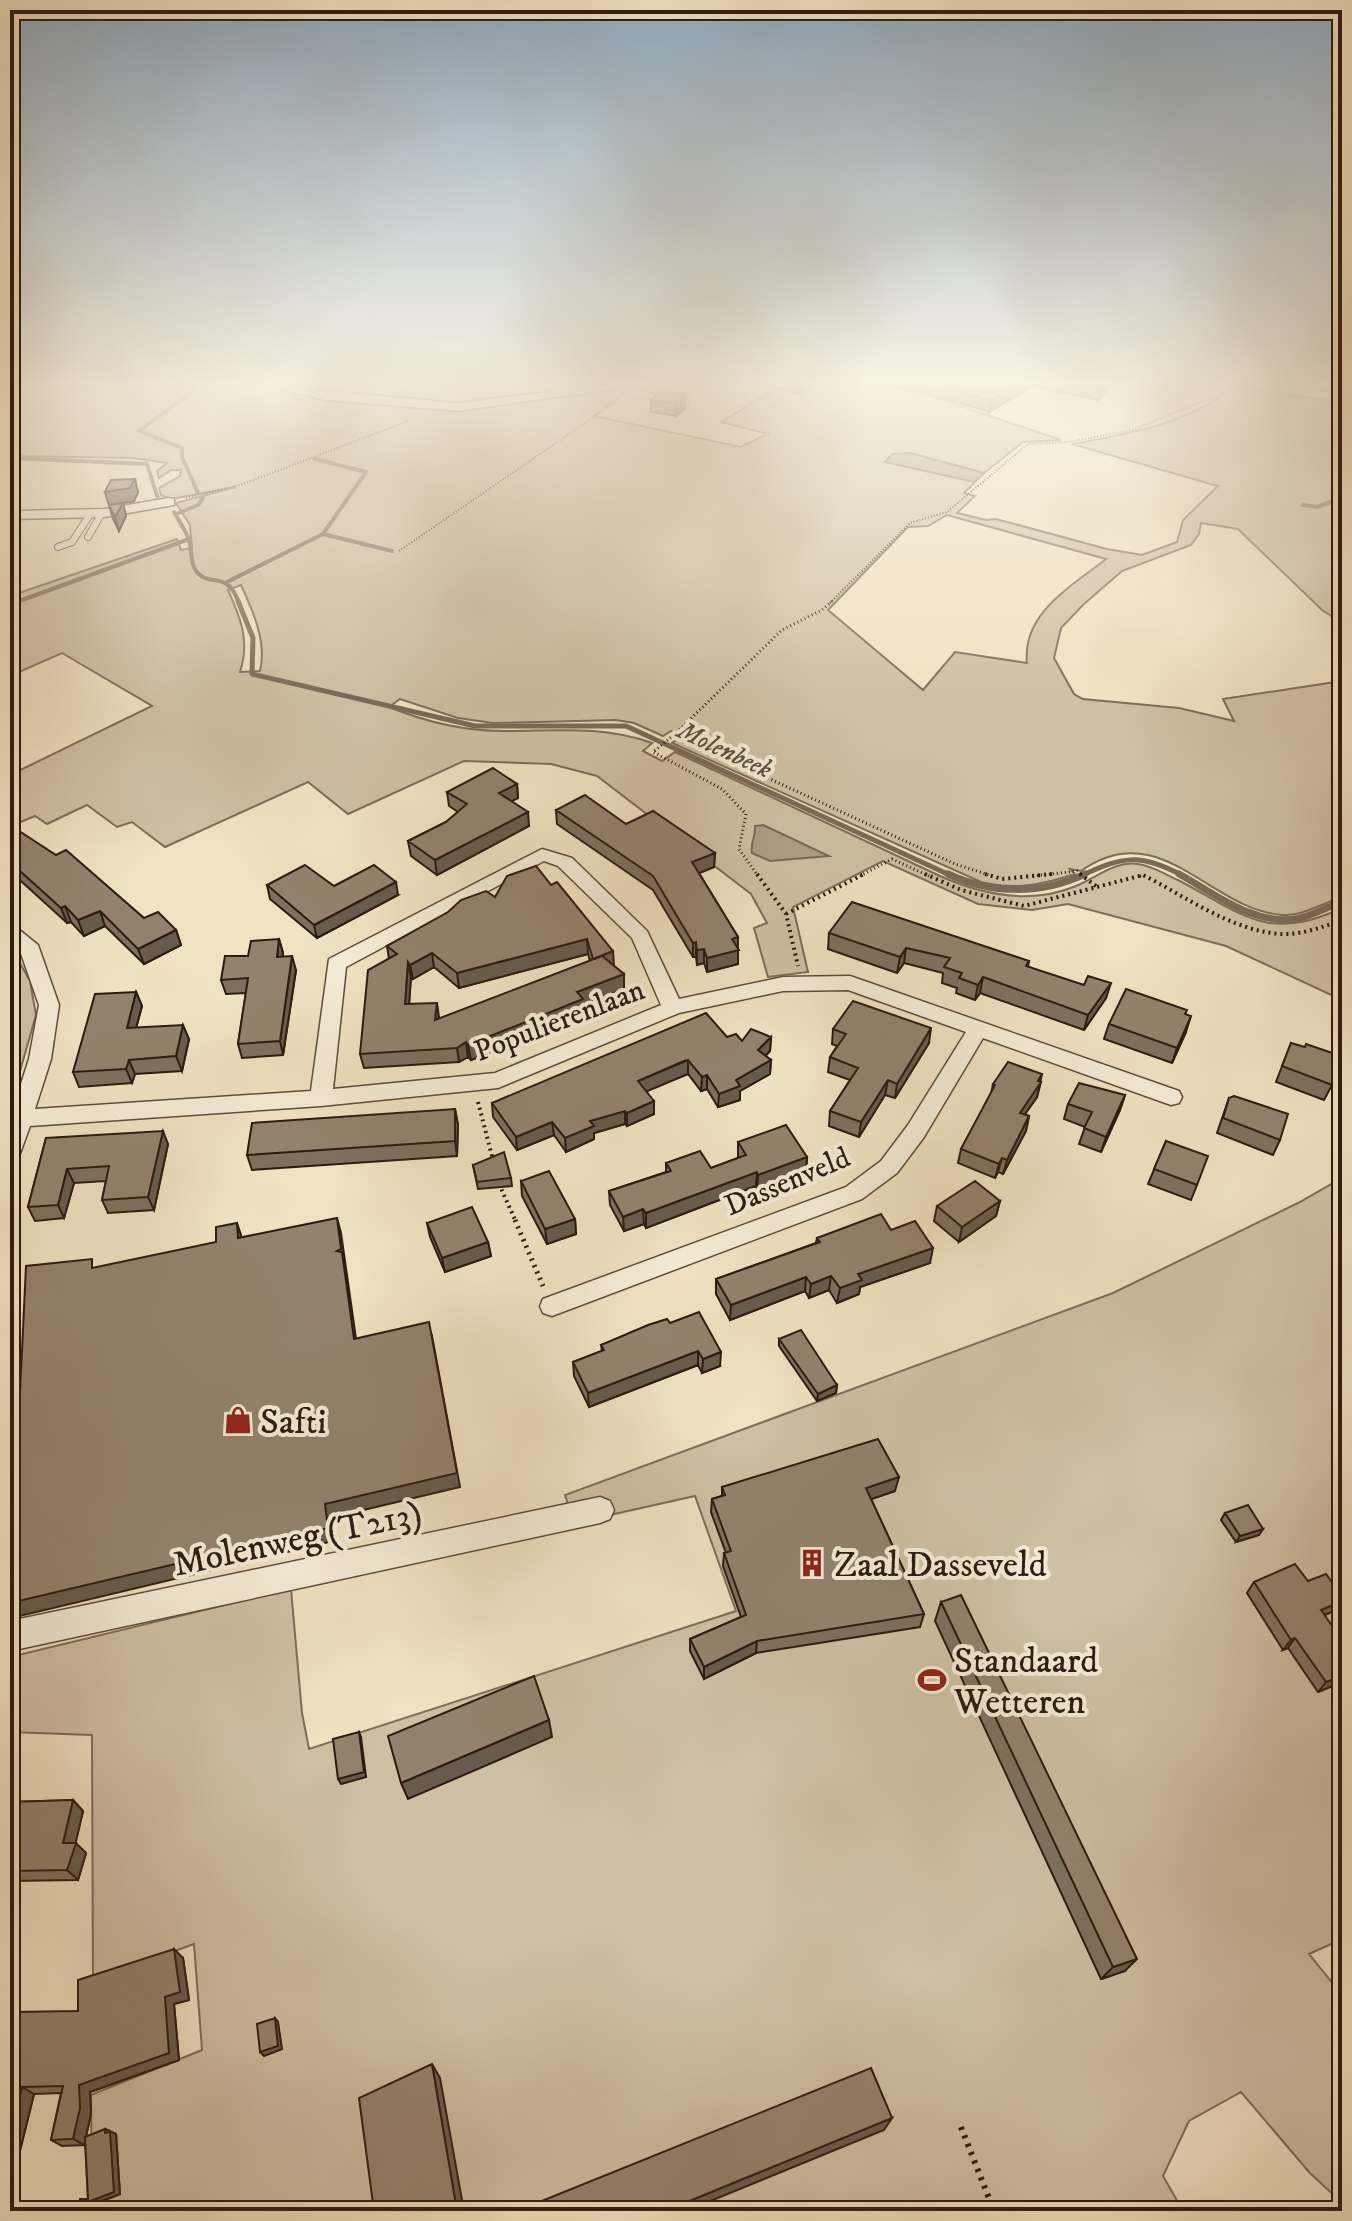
<svg xmlns="http://www.w3.org/2000/svg" width="1352" height="2221" font-family="'IM FELL DW Pica',serif">
<rect width="100%" height="100%" fill="#f0e2c2"/>
<filter id="stains"><feTurbulence type="fractalNoise" baseFrequency=".0025" numOctaves="4"/><feColorMatrix values="0 0 0 0 .2 0 0 0 0 .09 0 0 0 0 .02 0 0 0 .5 -.17"/></filter>
<radialGradient id="worn" r=".72"><stop offset=".6" stop-color="#630" stop-opacity="0"/><stop offset="1" stop-color="#630" stop-opacity=".3"/></radialGradient>
<!-- green -->
<path fill="#cfc0a4" stroke="#7e6d5b" stroke-width="2" fill-rule="evenodd" d="M10,386H264L326,397L444,410L616,391L623,393L594,416L741,447L768,434L721,422L777,388L799,394L809,386H889L924,394L1061,440L1023,442L984,473L910,453L886,462L975,482L964,493L975,496L957,513L986,520L996,519L1107,549L1142,555L1177,542L1183,520L1218,486L1072,444C1125,435 1190,423 1232,388L1342,400V623L1322,610L1238,529L1201,523L1199,534L1191,545L1122,571L1084,604L1061,628L1054,658L1074,694L1083,699L1179,708L1234,721L1223,699L1342,681V897C1324,903 1302,916 1284,915C1211,912 1161,814 1081,871L1070,869L1075,874C1042,885 1015,890 981,882L672,743L682,736L671,731L663,736L634,723L616,720L493,723L458,718L400,699L389,707C426,722 464,731 504,731C556,731 602,725 652,743L643,751L662,761L675,752L940,876C983,895 1031,905 1076,886C1096,878 1116,860 1138,864C1152,866 1165,874 1178,880C1243,914 1267,943 1342,908V1000L1226,946L1068,904L1032,910L978,904L883,861L793,907L808,972L768,977L754,928L767,923L751,894L597,776L551,764L464,761L348,814L308,782L165,847L132,822L117,827L87,805L47,824L35,816L16,824L10,821V775L152,706L62,653L10,676V596L177,539L181,550L192,548L190,525L176,503L236,487L171,499L161,495L159,488L180,476L181,470H171L159,478L157,471L167,463L133,458L10,456ZM947,515L1106,559C1071,587 1022,613 1027,663L955,652L923,690L828,610L908,527L928,526ZM241,585C253,611 267,642 260,671L240,672C250,641 241,619 228,590Z
M10,945L30,981L36,1015L10,1106Z
M1342,1178V1939L1309,1954L1342,1995V2203L1309,2172L1241,2092L1189,2121L1163,2176L1183,2211H92L91,2095L202,2050L194,1944L93,1981L92,1735L10,1732V1657L291,1589L302,1713L309,1749L736,1611L695,1496L574,1523L565,1495L1113,1293L1298,1203Z"/>
<!-- water -->
<path fill="#ae9e86" stroke="#7b6958" stroke-width="2" d="M910,453L984,473L975,482L885,462L892,454Z
M763,825L829,856L770,861L752,853C750,843 756,837 755,826Z"/>
<g fill="none" stroke-linecap="round" stroke-linejoin="round">
<!-- stream-far2 -->
<path stroke="#7b6958" stroke-width="4" d="M193,386L195,388L189,394L139,431L182,448V457L198,493
M10,458L147,464L159,502
M315,459L366,472L323,534L392,551
M1303,505L1317,507L1342,498
M174,512C179,521 186,531 189,540C192,550 190,563 196,571C210,589 226,568 239,603
M176,514L198,505L203,498
M227,582L323,534
M14,603L189,539"/>
<!-- stream-far1 -->
<path stroke="#7b6958" stroke-width="5" d="M238,601L253,638L252,674L475,726H626L952,876
M10,604L19,601
M1081,876C1122,856 1141,853 1183,876"/>
<!-- stream -->
<path stroke="#7b6958" stroke-width="7" d="M948,874C991,894 1041,895 1085,874
M1179,874C1214,893 1252,925 1295,919C1311,917 1326,907 1342,902"/>
<defs>
<path id="lane" d="M629,392L686,402
M88,537L102,513
M58,547L72,542L91,513"/>
<path id="street" d="M269,386L458,403L596,386H633L458,411L326,400Z
M1237,386H1275L1342,394V402Z
M169,498L174,499V505L105,517L10,519V511L105,509Z
M542,849L572,858L647,931L679,999L783,977L850,976L1179,1091L1182,1097L1179,1103L1171,1105L983,1038L924,1137L897,1173L862,1199L552,1316L543,1313L540,1306L543,1299L846,1187L881,1161L908,1125L966,1032L848,990L783,991L679,1013L498,1088L321,1106L30,1126L18,1159L10,1162V1118L29,1059L39,1005L19,948L10,941V926L17,928L38,945L59,1005L51,1059L35,1109L311,1091L329,959ZM544,861L558,866L632,938L661,1005L495,1073L333,1089L346,967Z
M600,1497L610,1501L614,1510L610,1519L600,1523L10,1651V1621Z"/>
</defs>
<!-- lane casing -->
<use href="#lane" stroke="#5e4c3e" stroke-width="8"/>
<!-- street casing -->
<use href="#street" stroke="#5e4c3e" stroke-width="3"/>
<!-- path-far4 -->
<path stroke="#2e1a12" stroke-width="2" stroke-dasharray="1 2" stroke-linecap="butt" d="M186,498L243,484L411,420
M399,551L617,401
M830,603L910,523L947,512L1028,444L1069,442L1132,430L1223,393L1225,386"/>
<!-- path-far3 -->
<path stroke="#2e1a12" stroke-width="3" stroke-dasharray="1 3" stroke-linecap="butt" d="M832,601L822,610L782,630L674,735L955,864L992,876
M674,735L653,752L722,789L746,814L739,849L758,876
M860,876L892,859L929,876
M1033,876L1077,871L1083,876
M1140,876H1144"/>
<!-- path-far2 -->
<path stroke="#2e1a12" stroke-width="4" stroke-dasharray="2 4" stroke-linecap="butt" d="M757,874L786,914L798,966
M925,874L961,890L1024,906L1143,875C1185,896 1232,931 1281,934C1301,935 1323,927 1342,920
M985,874L1002,879L1052,874
M1080,874L1097,887
M786,914L864,874
M478,1102L493,1160
M499,1184L516,1222"/>
<!-- path-far1 -->
<path stroke="#2e1a12" stroke-width="5" stroke-dasharray="2 5" stroke-linecap="butt" d="M515,1220L543,1286"/>
<!-- path -->
<path stroke="#2e1a12" stroke-width="6" stroke-dasharray="3 6" stroke-linecap="butt" d="M961,2127L994,2211"/>
<!-- lane -->
<use href="#lane" stroke="#f5ecd7" stroke-width="6"/>
<!-- street -->
<use href="#street" fill="#f5ecd7" fill-rule="evenodd"/>
</g>
<!-- wall -->
<path fill="#7e705f" stroke="#2e1a12" stroke-width="2" fill-rule="evenodd" d="M769,386H809L799,394Z
M894,386H1032L989,412L926,393Z
M1032,386H1111L1098,400Z
M685,395V408L676,416L651,412V400Z
M105,492H138L134,501L123,503L126,516L119,531L113,519Z
M517,784L518,798L511,801L529,826L437,875L411,856L408,841L446,822L458,812L449,806L447,792Z
M556,810L626,824L715,853L714,867L699,873L738,937V964L707,972L704,963L697,965L696,957H693L653,890L557,824Z
M10,825L144,918L176,930L181,945L144,964L105,926L84,936L71,922L67,923L10,871Z
M536,866L614,966L624,974V989L584,1004V1014L471,1060L468,1057L459,1062L364,1068L360,1054L389,959L387,946L495,897ZM588,954L590,961L439,1019L409,1004L411,977L413,979L434,967L459,988Z
M267,885L334,886L398,895L317,938L270,899Z
M829,933L1029,961L1028,967L1106,998L1084,1030L980,993L975,1000L956,993L957,988L942,983L943,973L904,963L897,973L828,949Z
M279,939L283,953V956L296,970L283,1055L242,1058L238,1044L246,993L226,994L221,980L248,956Z
M136,992L142,1006L136,1028L189,1039L182,1071L135,1074L132,1083L79,1087L73,1072Z
M1185,1014L1186,1032L1172,1063L1104,1039L1109,1024Z
M833,1029L929,1043L895,1098L885,1095L859,1137L829,1126L830,1111L850,1080L828,1072L830,1057L837,1046L832,1044Z
M727,1037L742,1041L771,1037L770,1051L765,1056L771,1060L770,1074L740,1091V1100L718,1107L707,1089L701,1091L688,1074L684,1075L646,1091L654,1114L627,1126L625,1124L594,1133V1139L566,1152L554,1135L517,1150L493,1117L492,1103Z
M1291,1043L1332,1085L1324,1100L1276,1082Z
M1041,1082L1037,1097L1025,1114L1029,1116L1026,1131L1003,1174L998,1172L995,1178L958,1163L961,1149L991,1094L993,1084Z
M1125,1095L1120,1110L1101,1152L1079,1144L1085,1127L1064,1119L1068,1104Z
M1229,1098L1280,1140L1273,1155L1217,1133Z
M455,1109L458,1125L457,1156L252,1170L247,1155Z
M46,1138L168,1144L154,1210L108,1213L102,1200L106,1181L74,1183L64,1218L35,1221L28,1207Z
M1166,1141L1197,1185L1191,1200L1148,1184Z
M738,1142L807,1157L806,1172L757,1189L756,1186L646,1228L644,1224L624,1231L610,1205L609,1191L666,1172V1163L711,1168L738,1158Z
M473,1165L511,1178L512,1186L478,1189Z
M521,1181L575,1219L576,1234L547,1244L522,1196Z
M1000,1201L996,1216L959,1242L934,1221L937,1206Z
M427,1223L488,1242L491,1256L445,1272L430,1237Z
M891,1230L930,1263L860,1287L859,1294L837,1303L829,1290L809,1298L805,1291L730,1320L716,1294V1279L816,1243L817,1238Z
M670,1323L720,1366L702,1373L698,1365L589,1407L574,1376L573,1362L602,1351L601,1345Z
M779,1339L837,1385L836,1393L817,1401L779,1346Z
M722,1487L895,1491L871,1499L924,1614L920,1627L756,1653L704,1679L690,1651V1639L741,1617L723,1566L724,1553H726L711,1512L712,1499L722,1496Z
M1225,1513L1263,1529L1259,1535L1236,1542L1221,1520Z
M1308,1581L1342,1596V1603L1336,1610L1325,1615L1342,1682L1318,1692L1288,1648L1283,1650L1247,1593L1254,1582Z
M941,1602L1125,1971L1101,1979L935,1621Z
M73,1800L83,1811L75,1843L86,1853L78,1880L10,1881V1802Z
M183,1958L189,2000L174,2004L179,2060L90,2092L91,2114L86,2137L105,2129L116,2134L120,2194L94,2204V2211H78L88,2199L85,2140L84,2145L62,2146L51,2140L61,2093L34,2094L11,2187H10V2019L78,2011Z"/>
<!-- shaded-wall -->
<path fill="#675b4d" stroke="#2e1a12" stroke-width="2" d="M799,386H809L799,394Z
M1016,386H1032L989,412L991,401Z
M1103,386H1111L1098,400L1100,390Z
M685,395V408L676,416V403Z
M135,479L138,492L134,501L123,503L126,516L119,531L115,517L122,503L109,505L105,492Z
M517,784L518,798L500,807L499,793Z
M528,812L529,826L437,875L435,860Z
M715,853L714,867L692,876V862Z
M396,882L398,895L317,938L314,925Z
M65,906L71,922L67,923L61,908Z
M100,911L105,926L84,936L78,920Z
M176,930L181,945L144,964L138,949Z
M738,937V964L707,972V958L732,939Z
M279,939L283,953L280,971L277,957Z
M587,939L588,954L459,988L457,973Z
M696,942V957H693V943Z
M906,948L904,963L897,973L900,957Z
M704,949V963L697,965V950Z
M613,951L614,966L593,959Z
M432,953L434,967L413,979L410,965Z
M292,956L296,970L283,1055L280,1041Z
M408,962L411,977L408,1019L405,1004Z
M624,974V989L584,1004V1014L471,1060L468,1045L577,992Z
M983,977L980,993L975,1000L978,985Z
M1111,983L1106,998L1084,1030L1088,1015Z
M136,992L142,1006L132,1043L127,1028Z
M437,1003L439,1017L437,1035L435,1020Z
M1191,1016L1186,1032L1172,1063L1177,1048Z
M183,1025L189,1039L182,1071L176,1056Z
M931,1028L929,1043L895,1098L897,1084Z
M771,1037L770,1051L758,1064V1050Z
M466,1042L468,1057L459,1062L457,1048Z
M129,1060L135,1074L132,1083L126,1069Z
M688,1060V1074L638,1095V1081Z
M771,1060L770,1074L740,1091V1100L718,1107L719,1094L736,1080Z
M1042,1074L1037,1097L1016,1127L1020,1113Z
M707,1075V1089L701,1091L702,1077Z
M888,1080L885,1095L859,1137L861,1122Z
M1125,1095L1120,1110L1101,1152L1106,1137Z
M654,1101V1114L627,1126V1113Z
M455,1109L458,1125L457,1156L455,1141Z
M625,1111V1124L594,1133V1139L566,1152L565,1138L590,1121Z
M1029,1116L1026,1131L1003,1174L1007,1160Z
M552,1122L554,1135L517,1150L516,1137Z
M163,1131L168,1144L154,1210L148,1197Z
M807,1157L806,1172L757,1189L758,1175Z
M1002,1158L998,1172L995,1178L999,1164Z
M67,1169L74,1183L64,1218L58,1205Z
M757,1172L756,1186L646,1228V1213Z
M1000,1201L996,1216L959,1242L962,1227Z
M643,1209L644,1224L624,1231L623,1217Z
M337,1218L341,1233L358,1353L354,1339L337,1251Z
M575,1219L576,1234L547,1244L545,1229Z
M237,1223L242,1238H238Z
M488,1242L491,1256L445,1272L442,1258Z
M933,1248L930,1263L860,1287L859,1294L837,1303L840,1288L858,1274Z
M831,1276L829,1290L809,1298L811,1284Z
M806,1277L805,1291L730,1320L731,1305Z
M432,1336L460,1487L330,1518L333,1541L20,1616L10,1603L325,1504Z
M698,1351V1365L589,1407L588,1393Z
M721,1352L720,1366L702,1373L703,1359Z
M837,1385L836,1393L817,1401L818,1394Z
M899,1477L895,1491L863,1502L866,1488Z
M1263,1529L1259,1535L1236,1542L1240,1536Z
M1342,1601V1603L1336,1610L1313,1620L1321,1610Z
M1295,1638L1288,1648L1283,1650L1291,1640Z
M757,1641L756,1653L704,1679V1667Z
M1342,1676V1682L1318,1692L1326,1682Z
M549,1720L552,1737L408,1799L401,1783Z
M359,1732L361,1737L366,1777L341,1784L338,1779Z
M73,1800L83,1811L75,1846L76,1843L86,1853L78,1880L67,1870L63,1843Z
M174,1949L183,1958L189,2000L174,2004L179,2060L90,2092L91,2114L84,2145L73,2139L79,2085L165,1997Z
M1137,1959L1125,1971L1101,1979L1113,1967Z
M275,2018L278,2022L282,2049L264,2056L260,2052Z
M432,2064L440,2078L464,2211H457Z
M22,2087L34,2094L11,2187L10,2186V2135Z
M892,2118L884,2130L686,2211H665Z
M105,2129L116,2134L120,2194L94,2204V2211H89L88,2202L105,2133Z"/>
<!-- building -->
<path fill="#93826e" stroke="#2e1a12" stroke-width="2" d="M940,386H1016L991,401Z
M1084,386H1103L1100,390Z
M660,391L685,395L676,403L651,400Z
M135,479L130,488L105,492L111,480Z
M123,503L115,517L109,505Z
M493,768L517,784L499,793L528,812L435,860L408,841L446,822L467,804L447,792Z
M585,795L626,824L653,811L715,853L692,862L738,937L732,939L739,950L707,958L704,949L697,950L696,942L693,943L653,876L556,810Z
M10,825L56,855L66,850L144,918L158,912L176,930L138,949L100,911L78,920L65,906L61,908L10,862Z
M305,865L334,886L374,865L396,882L314,925L267,885Z
M536,866L551,885L557,882L613,951L593,959L587,939L457,973L432,953L410,965L408,962L405,1004L437,1003L435,1020L602,956L624,974L577,992L583,999L468,1045L466,1042L457,1048L360,1054L368,970L397,954L387,946L448,912L461,900L486,891L495,897L507,876Z
M852,902L1029,961L1026,966L1084,985L1088,976L1111,983L1088,1015L983,977L978,985L959,978L962,973L944,967L950,958L906,948L900,957L829,933Z
M279,939L277,957L292,956L280,1041L238,1044L248,978L221,980L225,956H248L251,941Z
M1126,989L1187,1010L1185,1014L1191,1016L1177,1048L1109,1024Z
M136,992L127,1028L183,1025L176,1056L129,1060L126,1069L73,1072L95,994Z
M853,1001L931,1028L897,1084L888,1080L861,1122L830,1111L858,1068L830,1057L846,1034L833,1029Z
M706,1013L727,1037L736,1034L742,1041L751,1029L771,1037L758,1050L771,1060L736,1080L740,1086L719,1094L707,1075L702,1077L688,1060L684,1061L638,1081L654,1101L627,1113L625,1111L590,1121L594,1126L565,1138L552,1122L516,1137L492,1103Z
M1291,1043L1305,1047L1306,1044L1341,1056L1332,1085L1282,1066Z
M1008,1062L1042,1074L1038,1081L1041,1082L1020,1113L1029,1116L1007,1160L1002,1158L999,1164L961,1149L995,1085L993,1084Z
M1079,1083L1125,1095L1106,1137L1084,1128L1092,1112L1068,1104Z
M1234,1096L1288,1114L1280,1140L1223,1118L1229,1098Z
M455,1109V1141L247,1155L252,1123Z
M786,1125L807,1157L758,1175L757,1172L646,1213L643,1209L623,1217L609,1191L671,1171L666,1163L700,1151L711,1168L746,1155L738,1142Z
M163,1131L148,1197L102,1200L109,1166L67,1169L58,1205L28,1207L46,1138Z
M1166,1141L1208,1156L1197,1185L1154,1169Z
M504,1152L511,1178L477,1182L473,1165Z
M549,1171L575,1219L545,1229L521,1181Z
M975,1181L1000,1201L962,1227L937,1206Z
M472,1207L488,1242L442,1258L427,1223Z
M881,1214L891,1230L915,1221L933,1248L858,1274L862,1280L840,1288L831,1276L811,1284L806,1277L731,1305L716,1279L820,1242L817,1238Z
M337,1218L341,1249L337,1251L342,1252L354,1339L429,1322L457,1473L325,1504L328,1528L10,1603L26,1266L92,1259V1268L216,1242V1227L237,1223L238,1238Z
M699,1312L721,1352L703,1359L698,1351L588,1393L573,1362L604,1350L601,1345L648,1325L667,1319L670,1323Z
M801,1330L837,1385L818,1394L779,1339Z
M878,1439L899,1477L866,1488L924,1614L757,1641L704,1667L690,1639L746,1615L724,1553L731,1551L712,1499L725,1495L722,1487Z
M1248,1505L1263,1529L1240,1536L1225,1513Z
M1295,1564L1308,1581L1326,1574L1342,1596V1601L1321,1610L1342,1640V1676L1326,1682L1295,1638L1291,1640L1254,1582Z
M961,1595L1137,1959L1113,1967L941,1602Z
M534,1676L549,1720L401,1783L388,1736Z
M359,1732L364,1772L338,1779L333,1739Z
M73,1800L63,1843H76L67,1870L10,1871V1802Z
M174,1949L180,1992L165,1997L169,2053L79,2085L80,2108L73,2139L51,2140L63,2086L22,2087L10,2135V2019L12,2012L78,2011V1980Z
M275,2018L278,2046L260,2052L257,2024Z
M432,2064L457,2211H374L359,2098Z
M871,2068L892,2118L665,2211H517Z
M105,2129V2133L110,2132L114,2192L88,2202L89,2211H78L80,2199H88L85,2137Z"/>
<!-- sky -->
<linearGradient id="sky" x2="0" y2="1"><stop stop-color="#91abc1"/><stop offset="0.55" stop-color="#f8f2e4"/><stop offset="1" stop-color="#f8f2e4" stop-opacity="0"/></linearGradient>
<rect width="1352" height="697" fill="url(#sky)"/>
<!-- icons -->
<defs>
<symbol id="shop-bare" viewBox="-9 -9 18 18"><path d="M-5-2.5h2.3a2.7 3.5 0 0 1 5.4 0H5L5.5 6h-11ZM-1.5-2.5h3a1.5 2.3 0 0 0-3 0Z" fill="#8f2418" stroke="#f5ecd7" stroke-width="2.5" paint-order="stroke"/></symbol>
<symbol id="building-bare" viewBox="-9 -9 18 18"><path d="M-4-6H4V6H1V3H-1V6H-4ZM-2.5-4.3h1.7v1.8h-1.7ZM.8-4.3h1.7v1.8H.8ZM-2.5-1h1.7V.8h-1.7ZM.8-1h1.7V.8H.8Z" fill="#8f2418" stroke="#f5ecd7" stroke-width="2.5" paint-order="stroke"/></symbol>
<symbol id="stadium-bare" viewBox="-9 -9 18 18"><path d="M0-5a6.5 5 0 1 0 0 10a6.5 5 0 1 0 0-10ZM-3.5-1.8h7v3.6h-7Z" fill="#8f2418" stroke="#f5ecd7" stroke-width="2.5" paint-order="stroke"/></symbol>
</defs>
<g fill-rule="evenodd">
<use href="#shop-bare" x="218" y="1400" width="40" height="40"/>
<use href="#building-bare" x="792" y="1543" width="40" height="40"/>
<use href="#stadium-bare" x="912" y="1660" width="40" height="40"/>
</g>
<g text-anchor="middle" stroke-width="8" stroke-linejoin="round" paint-order="stroke">
<!-- far-water labels -->
<g font-size="26" font-style="italic" fill="#614f40" stroke="#f5ecd7">
<text transform="translate(725 749) rotate(25)" y="9">Molenbeek</text>
</g>
<!-- street labels -->
<g font-size="30" fill="#2e1a12" stroke="#f5ecd7">
<text transform="translate(559 1020) rotate(-21)" y="10">Populierenlaan</text>
<text transform="translate(787 1181) rotate(-23)" y="10">Dassenveld</text>
</g>
<!-- near-poi labels -->
<g font-size="36" fill="#2e1a12" stroke="#f5ecd7" text-anchor="start">
<text x="260" y="1433">Safti</text>
<text x="834" y="1576">Zaal Dasseveld</text>
<text x="954" y="1672">Standaard<tspan x="954" dy="41">Wetteren</tspan></text>
</g>
<!-- near-street labels -->
<g font-size="36" fill="#2e1a12" stroke="#f5ecd7">
<text transform="translate(297 1537) rotate(-12)" y="13">Molenweg (T213)</text>
</g>
</g>
<!-- margin -->
<rect width="1352" height="2221" fill="none" stroke="#f0e2c2" stroke-width="40"/>
<rect x="12" y="12" width="1328" height="2197" fill="none" stroke="#2e1a12" stroke-width="4"/>
<rect x="20" y="20" width="1312" height="2181" fill="none" stroke="#2e1a12" stroke-width="2"/>
<rect width="100%" height="100%" filter="url(#stains)"/>
<rect width="100%" height="100%" fill="url(#worn)"/>
</svg>
